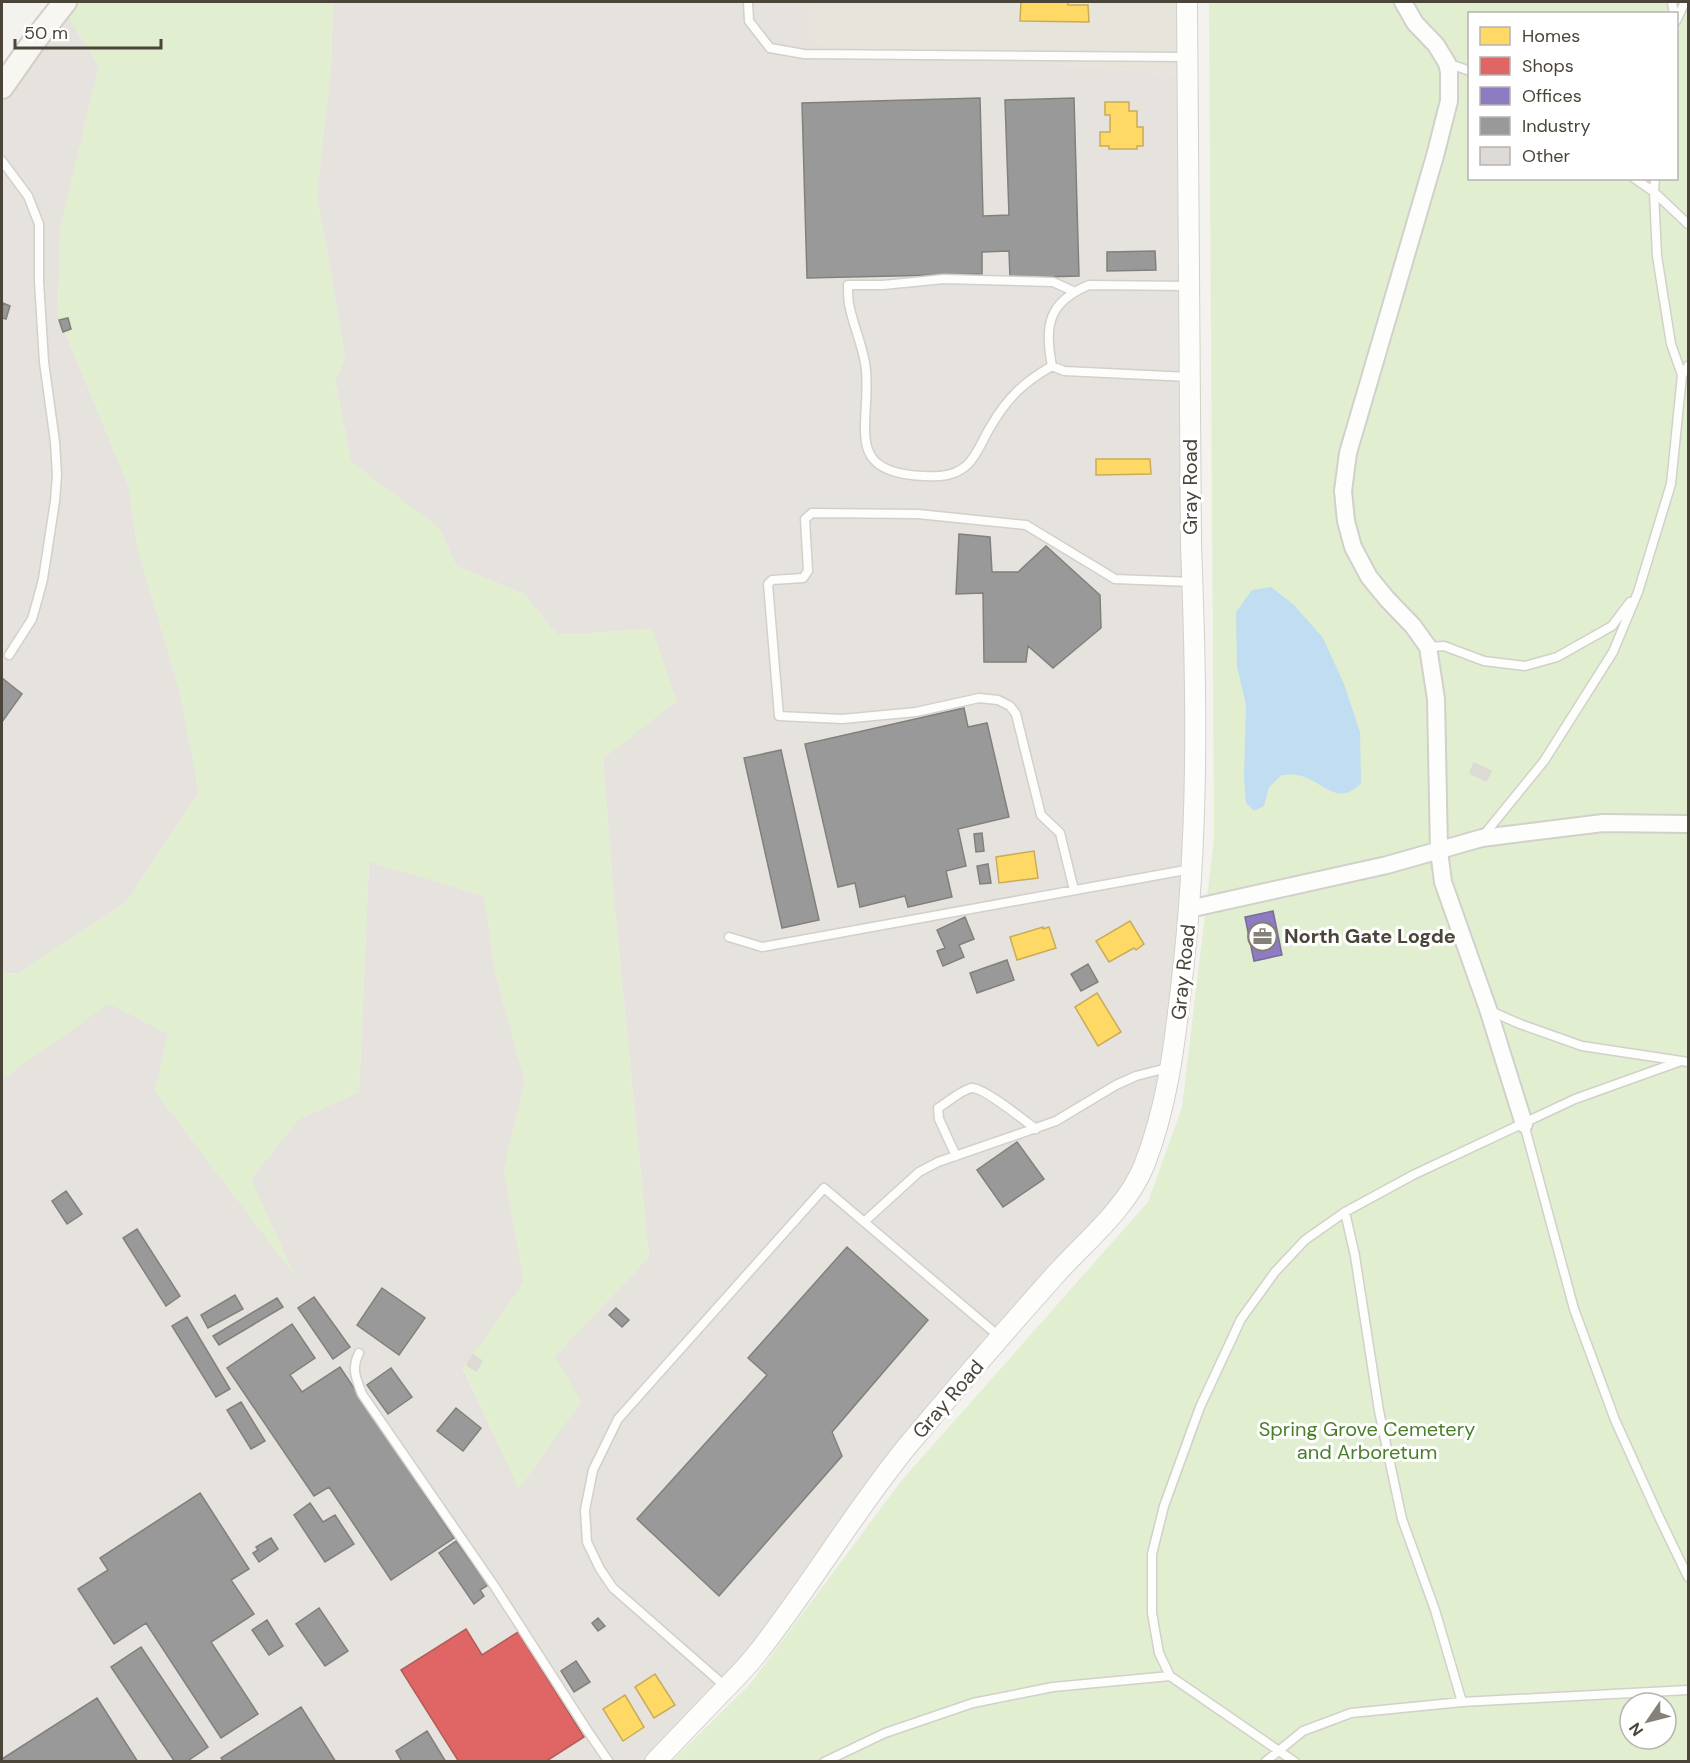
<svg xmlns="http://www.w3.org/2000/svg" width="1690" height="1763" font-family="'DM Sans',sans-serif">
<rect width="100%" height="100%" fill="#f4f2ee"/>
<!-- residential -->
<path fill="#e7e4dc" d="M809,2H1187V75L813,43Z"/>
<!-- industrial -->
<path fill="#e6e2de" d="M333,2H809L814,43L1187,75L1189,909L1143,1169L907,1448L755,1656L655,1761H2V1079L109,1003L168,1034L155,1091L293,1273L251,1179L299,1119L359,1092L369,861L484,896L495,972L525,1081L504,1169L524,1283L463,1369L519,1488L555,1356L649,1257L614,900L603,759L652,629L557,635L524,594L456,566L439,528L351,462L335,382L345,357L317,194L331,68Z
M61,6L99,65L60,230L58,315L129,487L137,546L180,693L199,792L127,902L19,973L2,974V87Z"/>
<!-- green -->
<path fill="#e1eecf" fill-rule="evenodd" d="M65,2H333L331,68L317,194L345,357L335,383L351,462L439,528L456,566L524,594L557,635L652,629L677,701L603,759L614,900L649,1257L555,1356L581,1402L519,1489L463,1368L524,1283L504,1169L525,1081L495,972L484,896L369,862L359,1092L299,1119L251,1179L295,1276L155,1091L168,1034L109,1004L2,1079V974L19,973L127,902L199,792L180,693L137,546L129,487L58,315L60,230L99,65L61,6Z
M1209,2H1688V1761L671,1762L750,1684L902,1480L1148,1202L1182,1107L1214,839ZM1470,14H1676V178H1470ZM1630,1703H1666V1739H1630Z"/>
<!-- parking -->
<path fill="#e6e3df" d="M939,501V582L957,580L956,594L959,647L950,651L893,661L903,721L826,739L750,730L739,575L776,573L773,511Z"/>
<!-- water -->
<path fill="#c0ddf1" d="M1271,587L1294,605L1323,638L1344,684L1360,732L1361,783C1337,809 1322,779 1297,775C1292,774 1287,775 1282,775L1269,787L1264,806L1254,811L1246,803L1244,778L1246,705L1237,666L1236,612L1252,590Z"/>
<!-- homes -->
<path fill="#ffd966" stroke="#c9ac58" stroke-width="1.5" d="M1021,2H1068V5H1088L1089,22L1020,21Z
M1105,102H1129V111H1137V127H1143V146H1137V149H1109V146H1100V132H1110V115H1105Z
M1096,459H1150L1151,474L1096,475Z
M1034,851L1038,878L999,883L996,857Z
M1130,921L1144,944L1136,950L1134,948L1109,962L1096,941Z
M1043,927V929L1049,927L1056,948L1017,960L1010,937Z
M1097,993L1121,1032L1098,1046L1075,1007Z
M655,1674L675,1705L654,1718L635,1687Z
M625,1695L644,1727L623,1741L603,1709Z"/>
<!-- shops -->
<path fill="#e06666" stroke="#b35c58" stroke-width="1.5" d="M466,1629L482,1655L518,1632L584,1737L545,1762H459L401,1670Z"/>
<!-- offices -->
<path fill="#8e7cc3" stroke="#7a6b9a" stroke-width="1.5" d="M1273,911L1282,955L1254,961L1245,917Z"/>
<!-- industry -->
<path fill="#999" stroke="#82807c" stroke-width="1.5" d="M980,98L983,216L1009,215L1005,100L1074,98L1079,276L1010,278L1009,251L982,252V274L807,278L802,103Z
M1155,251L1156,270L1107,271V252Z
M3,303L10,306L6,319L2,318Z
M68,318L71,329L63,332L59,320Z
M959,534L990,537L992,572H1018L1046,546L1100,595L1101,628L1053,668L1028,646L1026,662H984L983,593L956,594Z
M2,678L22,694L2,722Z
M964,708L968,727L987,723L1009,817L958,829L966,866L946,871L952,897L908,907L905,896L860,907L855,883L838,887L805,744Z
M781,750L819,920L782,928L744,758Z
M982,833L984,851L976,852L974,834Z
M988,864L991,883L980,884L977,866Z
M965,917L974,939L959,945L964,957L943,966L937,951L945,948L937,930Z
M1007,960L1014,980L977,993L970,973Z
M1088,964L1098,982L1081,991L1071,974Z
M1017,1142L1044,1179L1003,1207L977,1170Z
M66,1191L82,1214L67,1224L52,1201Z
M137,1229L180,1296L166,1306L123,1238Z
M847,1247L928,1320L832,1432L842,1456L719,1596L637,1519L767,1375L748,1358Z
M382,1288L425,1318L399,1355L357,1325Z
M235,1295L243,1309L208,1328L201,1315Z
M314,1297L350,1347L333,1359L298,1308Z
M277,1298L283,1307L219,1345L213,1336Z
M616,1308L629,1320L622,1327L609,1315Z
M187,1317L230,1389L216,1397L172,1326Z
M292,1324L315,1358L290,1375L302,1392L340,1367L454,1538L391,1580L329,1487L314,1496L227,1368Z
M391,1368L412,1397L388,1414L367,1385Z
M241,1402L265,1441L251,1449L227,1410Z
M456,1408L481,1428L463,1451L437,1431Z
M200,1493L249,1569L231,1580L254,1614L211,1642L258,1714L221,1738L146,1623L114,1644L78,1589L108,1570L100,1558Z
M310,1503L323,1522L335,1515L354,1544L325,1562L294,1515Z
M271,1538L278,1549L259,1562L253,1553L258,1550L256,1547Z
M456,1541L488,1585L480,1590L484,1596L474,1604L439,1553Z
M319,1608L348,1651L325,1666L296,1624Z
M598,1618L605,1626L598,1631L592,1623Z
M267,1620L283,1646L269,1655L252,1630Z
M141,1647L208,1747L186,1762H175L111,1667Z
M576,1661L590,1682L574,1692L561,1671Z
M97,1698L138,1762H2V1759Z
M301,1707L336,1762H224L221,1758Z
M427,1731L446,1762H402L396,1751Z"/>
<!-- building -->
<path fill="#dedbd6" stroke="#dcd9d4" stroke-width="1.5" d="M1474,763L1491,771L1486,781L1470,773Z
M473,1355L482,1361L476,1371L467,1365Z"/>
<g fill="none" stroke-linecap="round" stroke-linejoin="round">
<defs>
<path id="service" d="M748,2L749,21L770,48L804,54L1186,57
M1672,2L1674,14
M1676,21L1685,2
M1447,63L1470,71
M2,161L28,196L39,224V281L44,362L55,442L57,475L55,501L43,579L38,598L32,619L9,655
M1634,178L1654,192L1688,224
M1655,178L1654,192L1657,256L1671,344L1682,375
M1189,286L1089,285C1048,302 1044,326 1052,366L1064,371L1189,377
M1052,366C1024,382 1007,398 991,426C983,438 978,455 967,465C955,476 940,477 924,476C842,473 871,426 866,370C864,348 853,326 849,304C848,298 848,291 848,285H883L944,279L1053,282L1073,291
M1428,647L1444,646L1484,661L1525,666L1557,657L1612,626L1630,602
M1483,836L1544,761L1613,652L1638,592L1671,484L1682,375L1688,366
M1074,890L1060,833L1041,815L1016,714L1010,706L998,700L979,698L916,712L842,719L779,716L768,584L772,580L803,578L808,571L805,519L812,513L918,514L1026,525L1115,579L1192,582
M729,937L762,947L1191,869
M1488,1010L1520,1024L1582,1046L1688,1062
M1524,1124L1574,1309L1615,1420L1659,1517L1688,1577
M956,1156L939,1119L938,1108C948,1102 960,1091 971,1088C982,1086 1025,1121 1036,1129
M1345,1212L1355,1256L1379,1411L1402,1519L1435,1610L1462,1702
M864,1222L919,1172L938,1162L1056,1121L1116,1085L1136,1076L1171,1067
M359,1353C351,1369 356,1378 362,1394L495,1587L587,1730L609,1762
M726,1687L613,1588L600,1569L587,1542L585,1510L593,1470L618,1419L824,1188L1001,1338
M824,1762L885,1733L973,1703L1053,1687L1170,1676
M1265,1762L1303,1731L1351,1713L1462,1702L1688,1690
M1295,1762L1170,1676L1159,1653L1152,1613V1554L1164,1506L1200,1407L1241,1319L1275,1272L1305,1240L1345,1212L1413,1175L1575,1099L1681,1061"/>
<path id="minor" d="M1403,2L1415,23L1436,45L1447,63L1449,72V101L1435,156L1348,453L1343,491L1346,521L1353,547L1369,577L1387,599L1413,626L1428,647L1436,699L1439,851L1443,882L1488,1009L1524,1124
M1189,909L1387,865L1482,838L1603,823L1688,824"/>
<path id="tertiary" d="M655,1762C676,1740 697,1718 718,1696C731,1683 745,1669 756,1655C810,1587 854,1511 909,1444C957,1387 1006,1330 1056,1274C1087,1240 1126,1209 1144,1166C1167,1107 1174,1049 1181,988C1199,841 1197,693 1191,546L1187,2"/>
<path id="secondary" d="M2,87L35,40L65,2"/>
</defs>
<!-- service casing -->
<use href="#service" stroke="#d2d0cb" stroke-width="11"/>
<!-- minor casing -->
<use href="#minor" stroke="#d2d0cb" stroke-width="20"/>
<!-- tertiary casing -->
<use href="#tertiary" stroke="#d2d0cb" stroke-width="22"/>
<!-- secondary casing -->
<use href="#secondary" stroke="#d3cfc5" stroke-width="26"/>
<!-- service -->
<use href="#service" stroke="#fdfdfc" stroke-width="8"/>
<!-- minor -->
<use href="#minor" stroke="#fdfdfc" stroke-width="16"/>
<!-- tertiary -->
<use href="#tertiary" stroke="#fdfdfc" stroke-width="20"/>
<!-- secondary -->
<use href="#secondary" stroke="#f7f6f1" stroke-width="22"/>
</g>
<!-- icons -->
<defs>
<symbol id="office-ring" viewBox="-11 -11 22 22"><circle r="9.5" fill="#fff" stroke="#868178" stroke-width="1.5"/><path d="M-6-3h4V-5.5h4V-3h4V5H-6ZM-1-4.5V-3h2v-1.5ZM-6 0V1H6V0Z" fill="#868178"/></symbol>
</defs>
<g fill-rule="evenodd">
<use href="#office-ring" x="1246" y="920" width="33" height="33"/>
</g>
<g text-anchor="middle" stroke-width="6" stroke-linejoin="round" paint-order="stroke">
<!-- street labels -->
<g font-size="20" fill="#4b4439" stroke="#fff">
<text transform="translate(1190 487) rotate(-90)" y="7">Gray Road</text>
<text transform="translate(1183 972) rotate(-84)" y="7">Gray Road</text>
<text transform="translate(948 1399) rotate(-49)" y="7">Gray Road</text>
</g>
<!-- poi labels -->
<g font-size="20" font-weight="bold" fill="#4b4439" stroke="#fff" text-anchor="start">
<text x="1284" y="943">North Gate Logde</text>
</g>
<!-- park labels -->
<g font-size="20" fill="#4a7f2a" stroke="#fff">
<text x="1367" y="1436">Spring Grove Cemetery<tspan x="1367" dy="23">and Arboretum</tspan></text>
</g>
</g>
<!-- border -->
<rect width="1690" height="1763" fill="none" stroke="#4b4439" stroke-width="6"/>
<!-- legend -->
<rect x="1468" y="12" width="210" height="168" fill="#ffffff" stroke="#b7b4b0" stroke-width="1.5"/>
<rect x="1480" y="27" width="30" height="18" fill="#ffd966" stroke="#b7b4b0" stroke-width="1.5"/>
<text x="1522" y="42" font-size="18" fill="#4b4439">Homes</text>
<rect x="1480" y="57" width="30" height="18" fill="#e06666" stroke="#b7b4b0" stroke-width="1.5"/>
<text x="1522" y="72" font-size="18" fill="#4b4439">Shops</text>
<rect x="1480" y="87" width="30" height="18" fill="#8e7cc3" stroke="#b7b4b0" stroke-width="1.5"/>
<text x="1522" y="102" font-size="18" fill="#4b4439">Offices</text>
<rect x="1480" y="117" width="30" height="18" fill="#999999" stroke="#b7b4b0" stroke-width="1.5"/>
<text x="1522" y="132" font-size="18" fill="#4b4439">Industry</text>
<rect x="1480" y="147" width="30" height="18" fill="#dedbd6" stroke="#b7b4b0" stroke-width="1.5"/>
<text x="1522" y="162" font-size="18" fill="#4b4439">Other</text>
<!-- north arrow -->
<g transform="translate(1648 1721) rotate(235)"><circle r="28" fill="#ffffff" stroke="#b7b4b0" stroke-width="1.5"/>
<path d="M0-4.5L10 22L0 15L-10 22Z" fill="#868178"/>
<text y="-9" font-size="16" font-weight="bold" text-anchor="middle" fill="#4b4439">N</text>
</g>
<!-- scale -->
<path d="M15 39v9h146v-9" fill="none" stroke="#4b4439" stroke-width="3"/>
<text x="24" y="39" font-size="18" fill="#4b4439" stroke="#ffffff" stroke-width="4.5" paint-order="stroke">50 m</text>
</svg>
